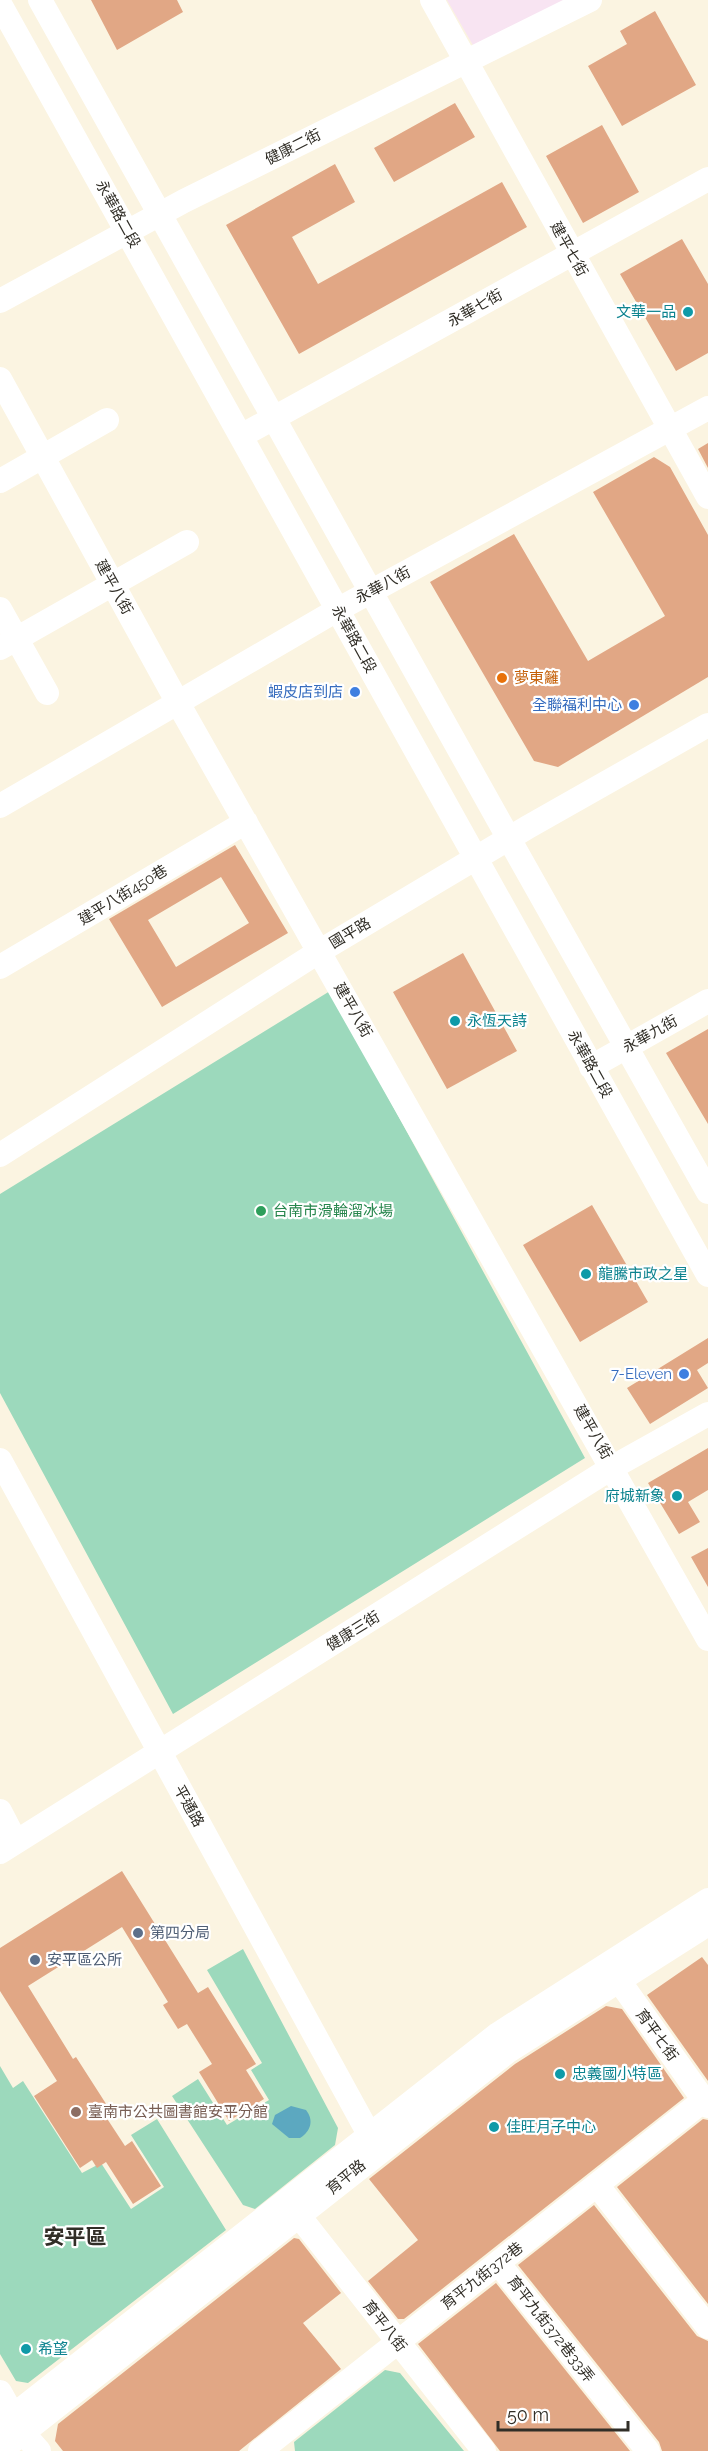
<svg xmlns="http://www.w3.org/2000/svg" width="708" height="2451" font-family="Raleway,'Noto Sans TC',sans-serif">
<rect width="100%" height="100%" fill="#fbf4e1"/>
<!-- commercial -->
<path fill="#f8e4f2" d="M447,0H572L474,47Z"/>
<!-- green -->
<path fill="#9cd9bc" d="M330,991L585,1458L173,1714L0,1393V1194Z
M243,1949L338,2128L335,2145L255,2209L243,2205L172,2096L198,2079L227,2125L269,2100L251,2070L262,2063L207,1970Z
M0,2066L13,2088L23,2081L82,2173L101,2163L131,2209L164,2187L131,2135L157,2119L226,2230L28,2383L16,2381L0,2354Z
M385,2370L400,2373L464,2451H295L294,2442Z"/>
<!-- water -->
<path fill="#5ca8c0" d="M291,2106L306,2110C314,2120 311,2131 300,2138H289L272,2124L275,2115Z"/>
<!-- building -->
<path fill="#e1a785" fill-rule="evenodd" d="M91,0H177L183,12L117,50Z
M655,11L696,85L622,126L588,66L627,44L620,31Z
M455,103L475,137L394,182L374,148Z
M602,125L639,192L583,223L546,156Z
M335,164L355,202L292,237L318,284L502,182L527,227L299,354L226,225Z
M682,239L708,284V353L676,371L620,274Z
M708,443V468L698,449Z
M654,457L670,467L708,535V677L558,767L534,761L430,582L514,534L588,661L665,616L593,492Z
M235,845L288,933L162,1007L109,919ZM221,877L249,923L176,967L148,920Z
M463,953L517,1051L447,1089L393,992Z
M708,1029V1124L666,1053Z
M592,1205L648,1302L580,1342L523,1245Z
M708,1338V1363L697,1370L708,1388L650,1424L627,1388Z
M708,1448V1490L688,1502L700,1522L679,1534L648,1483Z
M708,1548V1587L691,1557Z
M122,1871L198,1993L208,1987L256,2064L246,2070L264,2099L229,2121L199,2072L212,2064L187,2024L178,2029L163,2005L168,2002L122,1927L28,1986L73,2059L76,2057L110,2110L104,2114L125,2146L132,2141L161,2186L133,2204L106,2162L97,2168L92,2160L80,2168L34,2096L57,2081L0,1991V1948Z
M702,1957L708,1965V2081L647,1995Z
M606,2006L622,2009L684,2098L404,2319H398L368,2281L418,2240L369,2179L515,2064Z
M703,2119L708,2120V2304L617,2187Z
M594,2205L697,2336L708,2341V2451H662L659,2442L518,2265Z
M294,2238L299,2239L341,2293L303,2323L341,2369L239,2451H63L55,2441L58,2424Z
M496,2283L630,2451H500L418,2344Z"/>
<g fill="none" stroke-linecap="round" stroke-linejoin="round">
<!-- minor -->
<path stroke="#fff" stroke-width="24" d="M40,0C264,397 483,796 708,1192
M432,0L708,497
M0,4L708,1275
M0,301L184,201L590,0
M0,379L178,703L708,1639
M241,436L708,179
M0,481L107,420
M0,609L47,693
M0,648L187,542
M0,806L337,610L708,408
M0,967L246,822
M591,1067L708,1001
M0,1155L320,951L528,827L708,725
M0,1460L376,2147
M0,1811L16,1842
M0,1852L613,1467L708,1414
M610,1968L708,2106
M597,2185L708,2327
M288,2202L484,2451
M498,2263L648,2451
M0,2392L23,2433L39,2451
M0,2426L498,2034L708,1900
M0,2451L507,2052L708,1924
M260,2451L704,2100"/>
</g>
<!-- markers -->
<g fill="#0f9aa8" stroke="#fff" stroke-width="2">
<circle cx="688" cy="312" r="6"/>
<circle cx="455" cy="1021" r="6"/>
<circle cx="586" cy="1274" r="6"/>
<circle cx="677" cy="1496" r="6"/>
<circle cx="560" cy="2074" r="6"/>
<circle cx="494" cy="2127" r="6"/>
<circle cx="26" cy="2349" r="6"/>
</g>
<circle fill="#e8710a" stroke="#fff" stroke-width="2" cx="502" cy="678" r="6"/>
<g fill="#3f7fe0" stroke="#fff" stroke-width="2">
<circle cx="355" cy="692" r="6"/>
<circle cx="634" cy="705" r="6"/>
<circle cx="684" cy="1374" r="6"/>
</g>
<circle fill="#2e9e5b" stroke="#fff" stroke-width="2" cx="261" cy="1211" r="6"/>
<g fill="#5c6f8a" stroke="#fff" stroke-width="2">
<circle cx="138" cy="1933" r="6"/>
<circle cx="35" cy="1960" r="6"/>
</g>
<circle fill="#8d6e63" stroke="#fff" stroke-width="2" cx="76" cy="2112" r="6"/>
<g text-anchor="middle" stroke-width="4.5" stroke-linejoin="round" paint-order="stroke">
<!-- street labels -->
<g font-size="15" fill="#312e27" stroke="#fff">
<text transform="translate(293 147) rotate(-27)" y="5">健康二街</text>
<text transform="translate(118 214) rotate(61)" y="5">永華路二段</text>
<text transform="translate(569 249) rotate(61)" y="5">建平七街</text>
<text transform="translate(475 308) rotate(-29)" y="5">永華七街</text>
<text transform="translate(383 585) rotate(-28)" y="5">永華八街</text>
<text transform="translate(114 587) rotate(61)" y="5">建平八街</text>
<text transform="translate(354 639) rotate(61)" y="5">永華路二段</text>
<text transform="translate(123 895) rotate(-31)" y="5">建平八街450巷</text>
<text transform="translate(350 933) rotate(-31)" y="5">國平路</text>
<text transform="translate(353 1010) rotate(60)" y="5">建平八街</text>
<text transform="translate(650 1034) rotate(-29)" y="5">永華九街</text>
<text transform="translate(590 1064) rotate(61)" y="5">永華路二段</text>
<text transform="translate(593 1432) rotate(60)" y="5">建平八街</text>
<text transform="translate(353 1631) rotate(-32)" y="5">健康三街</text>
<text transform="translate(189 1806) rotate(61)" y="5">平通路</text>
<text transform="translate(657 2035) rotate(54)" y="5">育平七街</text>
<text transform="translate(346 2177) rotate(-39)" y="5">育平路</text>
<text transform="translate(482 2276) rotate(-38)" y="5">育平九街372巷</text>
<text transform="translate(385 2326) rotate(52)" y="5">育平八街</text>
<text transform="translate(551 2329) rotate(52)" y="5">育平九街372巷33弄</text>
</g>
<!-- culture labels -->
<g font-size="15" fill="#0d838f" stroke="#fff" text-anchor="start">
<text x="676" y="317" text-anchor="end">文華一品</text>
<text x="467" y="1026">永恆天詩</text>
<text x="598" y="1279">龍騰市政之星</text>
<text x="665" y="1501" text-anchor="end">府城新象</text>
<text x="572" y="2079">忠義國小特區</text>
<text x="506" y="2132">佳旺月子中心</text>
<text x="38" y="2354">希望</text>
</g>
<!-- food labels -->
<g font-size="15" fill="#c56008" stroke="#fff" text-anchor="start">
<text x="514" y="683">夢東籬</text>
</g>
<!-- shop labels -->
<g font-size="15" fill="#366cbe" stroke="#fff" text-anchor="end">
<text x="343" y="697">蝦皮店到店</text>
<text x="622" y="710">全聯福利中心</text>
<text x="672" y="1379">7-Eleven</text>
</g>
<!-- leisure labels -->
<g font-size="15" fill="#27864d" stroke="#fff" text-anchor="start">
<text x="273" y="1216">台南市滑輪溜冰場</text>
</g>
<!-- service labels -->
<g font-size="15" fill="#4e5e75" stroke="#fff" text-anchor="start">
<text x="150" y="1938">第四分局</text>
<text x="47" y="1965">安平區公所</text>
</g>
<!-- education labels -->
<g font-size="15" fill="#785e54" stroke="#fff" text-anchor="start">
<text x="88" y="2117">臺南市公共圖書館安平分館</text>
</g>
<!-- district labels -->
<g font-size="21" font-weight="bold" fill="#312e27" stroke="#fff">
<text x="75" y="2244">安平區</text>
</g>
</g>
<!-- scale -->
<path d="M498 2421v9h130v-9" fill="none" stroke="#312e27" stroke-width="3"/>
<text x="507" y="2421" font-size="18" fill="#312e27" stroke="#ffffff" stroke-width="4.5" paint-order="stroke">50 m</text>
</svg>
